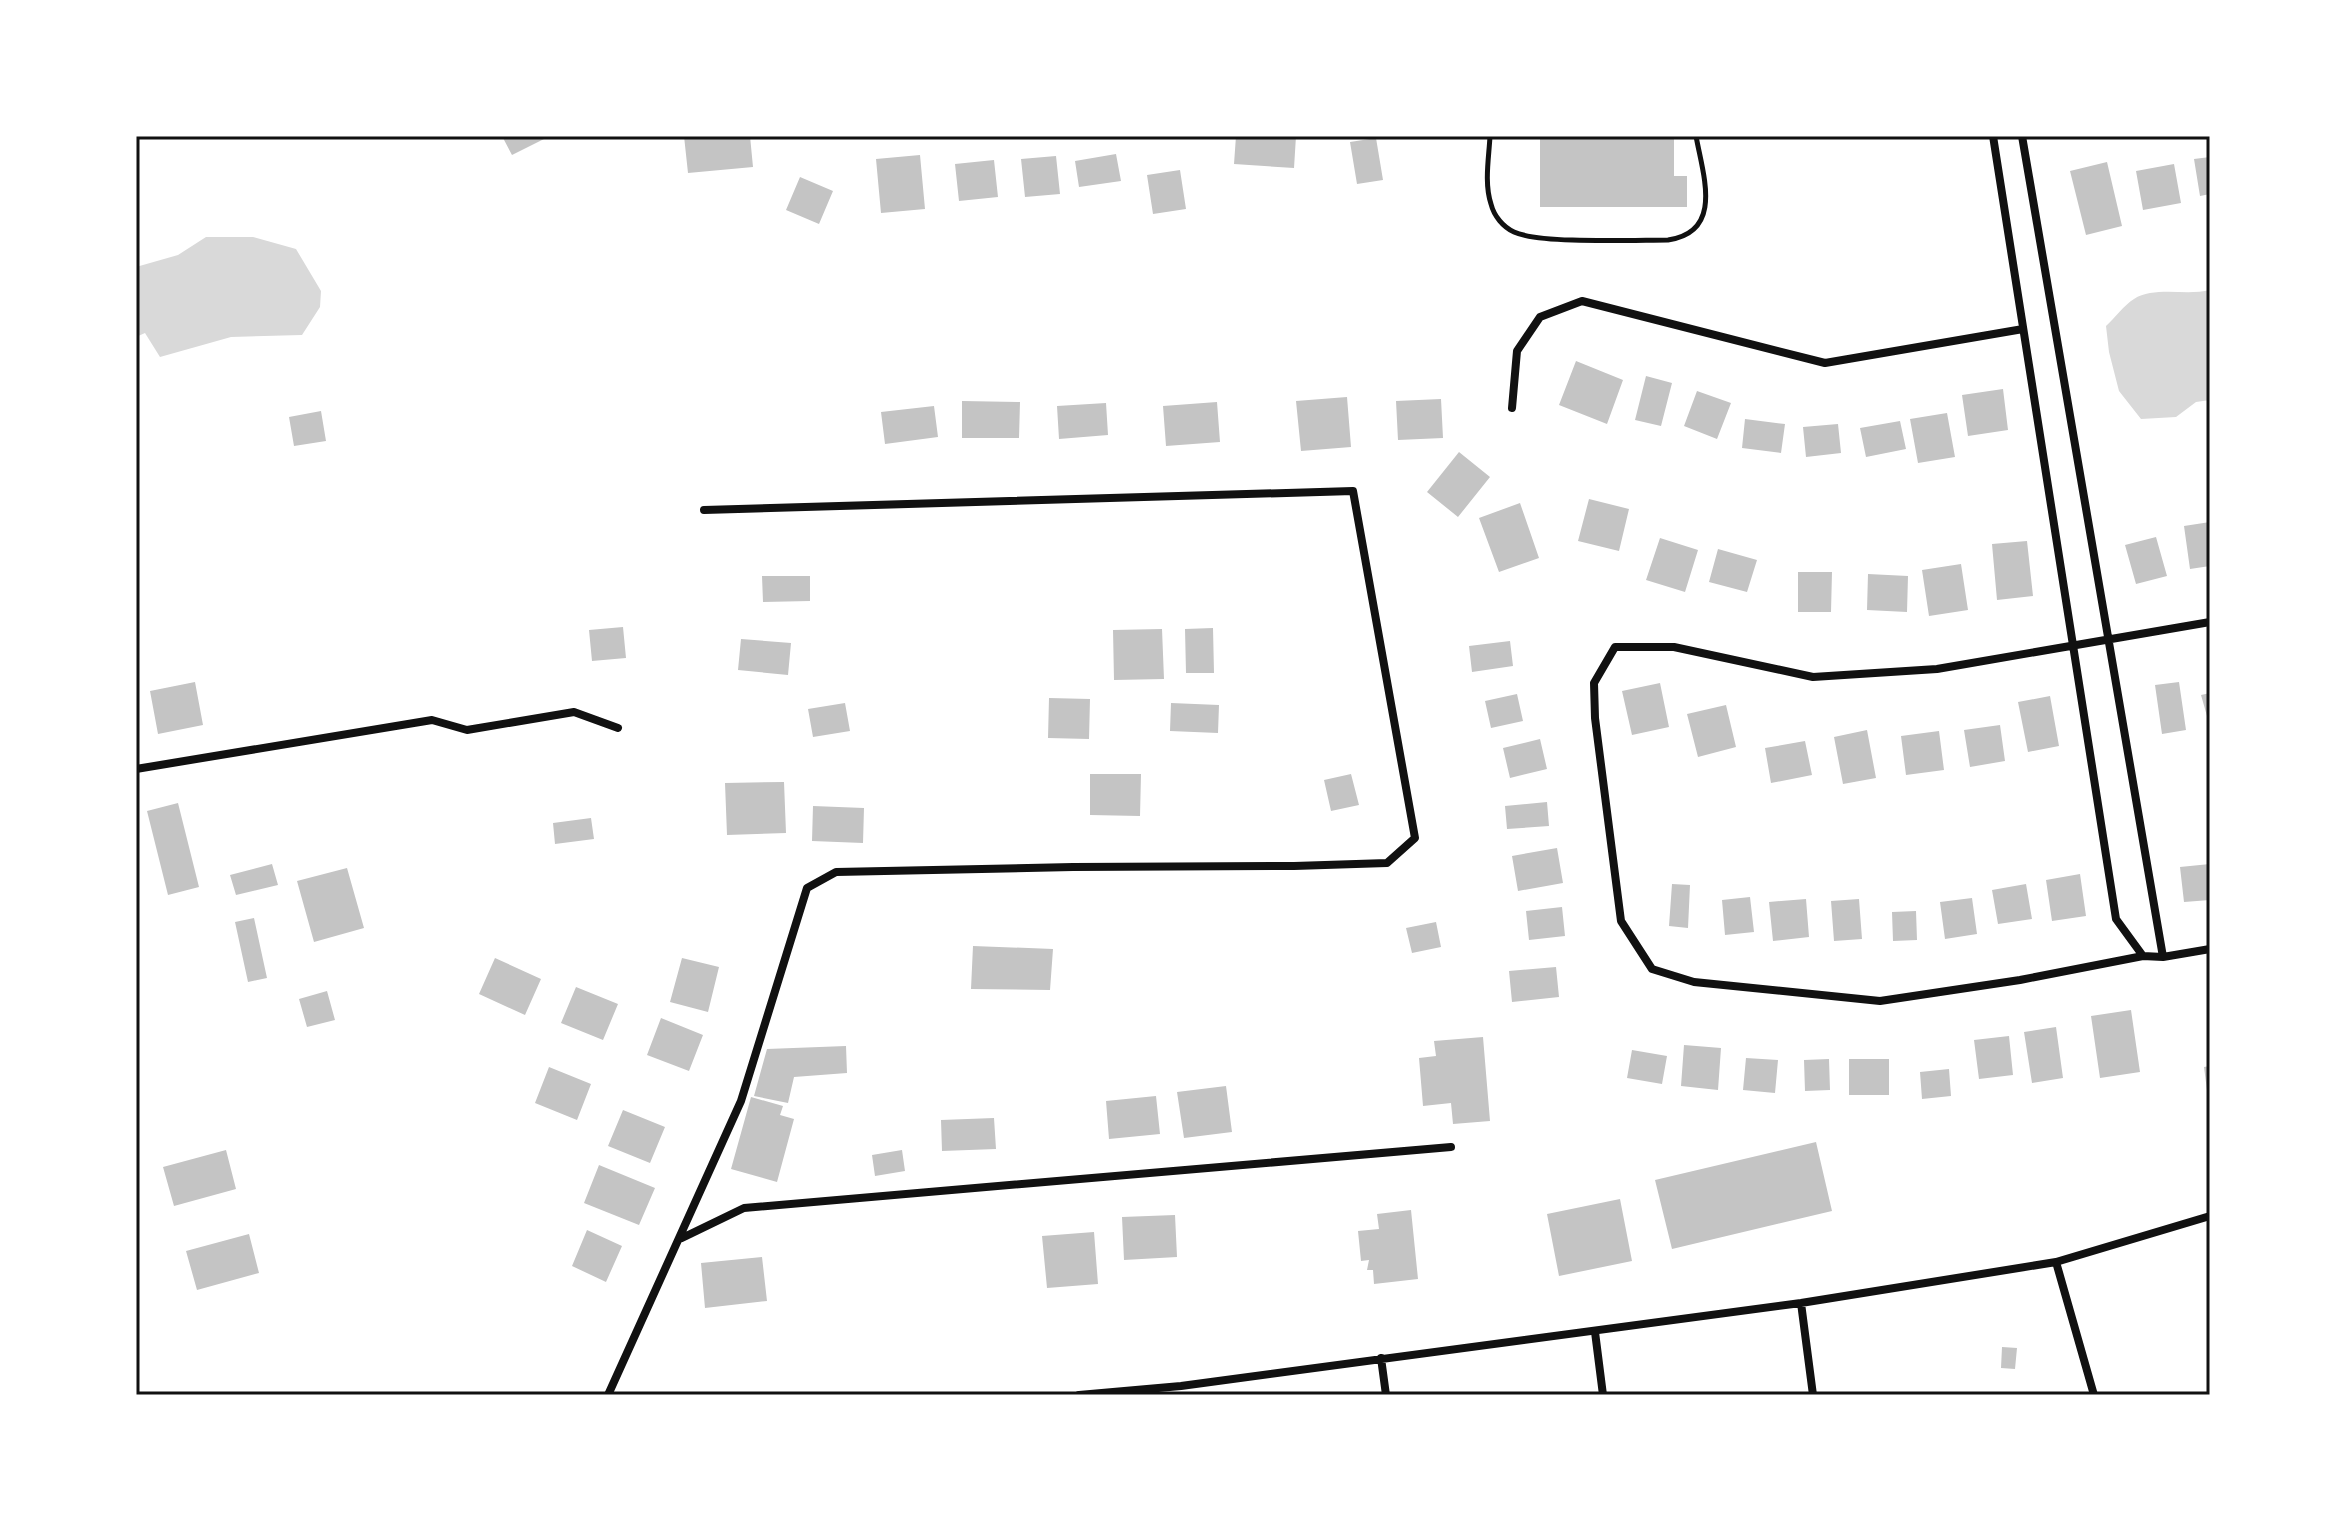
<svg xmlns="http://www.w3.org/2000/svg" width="2346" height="1531" font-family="Inter,sans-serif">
<rect width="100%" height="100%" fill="#fff"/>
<!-- water -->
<path fill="#d9d9d9" d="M206,237H253L296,249L321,291L320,307L302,335L231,337L160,357L145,333L136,337V267L178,255Z
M2210,290V400L2196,402L2176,417L2141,419L2119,391L2109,352L2106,326C2115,318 2124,305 2134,299C2154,286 2187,296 2210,290Z"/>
<!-- building -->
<path fill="#c4c4c4" d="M502,136H550L512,155Z
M684,136H750L753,167L688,173Z
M1236,136H1296L1294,168L1234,164Z
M1540,136H1674V176H1687V207H1540Z
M1376,138L1383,180L1357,184L1350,142Z
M1116,154L1121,181L1079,187L1075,161Z
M920,155L925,209L881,213L876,159Z
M1056,156L1060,194L1025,197L1021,159Z
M2210,157V194L2200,196L2194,159Z
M994,160L998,197L959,201L955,164Z
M2107,162L2122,226L2086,235L2070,171Z
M2174,164L2181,203L2143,210L2136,171Z
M1180,170L1186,209L1153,214L1147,175Z
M800,177L833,191L819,224L786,210Z
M1576,361L1623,380L1607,424L1559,405Z
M1646,376L1672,383L1661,426L1635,420Z
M2003,389L2008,430L1968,436L1962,395Z
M1697,391L1731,403L1717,439L1684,426Z
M1347,397L1351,447L1301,451L1296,401Z
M1441,399L1443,438L1398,440L1396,401Z
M962,401L1020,402L1019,438H962Z
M1217,402L1220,442L1166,446L1163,406Z
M1106,403L1108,435L1059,439L1057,406Z
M934,406L938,437L885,444L881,412Z
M321,411L326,441L294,446L289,417Z
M1947,413L1955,457L1918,463L1910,419Z
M1745,419L1785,424L1781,453L1742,448Z
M1900,421L1906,449L1866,457L1860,428Z
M1838,424L1841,453L1806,457L1803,427Z
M1459,452L1490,477L1458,517L1427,492Z
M1589,499L1629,509L1619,551L1578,541Z
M1520,503L1539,558L1499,572L1479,518Z
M2210,522V566L2190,569L2184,526Z
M2156,537L2167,576L2136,584L2125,545Z
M1660,538L1698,550L1685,592L1646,580Z
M2027,541L2033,596L1997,600L1992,544Z
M1718,549L1757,560L1747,592L1709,582Z
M1961,564L1968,610L1929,616L1922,570Z
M1798,572H1832L1831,612H1798Z
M1868,574L1908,576L1907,612L1867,610Z
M762,576H810V601L763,602Z
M623,627L626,658L592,661L589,630Z
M1213,628L1214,673H1186L1185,629Z
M1162,629L1164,679L1114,680L1113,630Z
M741,639L791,643L788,675L738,670Z
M1510,641L1513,666L1472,672L1469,646Z
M195,682L203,725L158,734L150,691Z
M2179,682L2186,730L2162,734L2155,685Z
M1660,683L1669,727L1632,735L1622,691Z
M2210,693V722L2209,723L2201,695Z
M1517,694L1523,721L1491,728L1485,701Z
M2050,696L2059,746L2028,752L2018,702Z
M1049,698L1090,699L1089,739L1048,738Z
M845,703L850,731L813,737L808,709Z
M1171,703L1219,705L1218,733L1170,731Z
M1726,705L1736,747L1698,757L1687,714Z
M2000,725L2005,761L1970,767L1964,730Z
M1867,730L1876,778L1843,784L1834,737Z
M1939,731L1944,770L1906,775L1901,736Z
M1540,739L1547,769L1510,778L1503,748Z
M1805,741L1812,775L1771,783L1765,748Z
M1090,774H1141L1140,816L1090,815Z
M1351,774L1359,805L1331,811L1324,780Z
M784,782L786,833L727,835L725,783Z
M1547,802L1549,826L1507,829L1505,806Z
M178,803L199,887L168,895L147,811Z
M813,806L864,808L863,843L812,841Z
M591,818L594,839L555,844L553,823Z
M1557,848L1563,883L1518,891L1512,856Z
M272,864L278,885L236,895L230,875Z
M2210,864V900L2184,902L2180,867Z
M347,868L364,928L314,942L297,881Z
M2080,874L2086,916L2052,921L2046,880Z
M1672,884L1690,885L1688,928L1669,926Z
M2026,884L2032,919L1998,924L1992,890Z
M1750,897L1754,932L1725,935L1722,900Z
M1972,898L1977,934L1945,939L1940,902Z
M1806,899L1809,937L1773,941L1769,902Z
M1859,899L1862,939L1834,941L1831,901Z
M1562,907L1565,936L1529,940L1526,911Z
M1916,911L1917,940L1893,941L1892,912Z
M254,918L267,978L248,982L235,922Z
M1436,922L1441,947L1412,953L1406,928Z
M973,946L1053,949L1050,990L971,989Z
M495,958L541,979L525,1015L479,994Z
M682,958L719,967L708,1012L670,1002Z
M1556,967L1559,997L1512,1002L1509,971Z
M576,987L618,1004L603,1040L561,1023Z
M327,991L335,1020L307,1027L299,999Z
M2131,1010L2140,1072L2100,1078L2091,1016Z
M661,1018L703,1035L689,1071L647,1055Z
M2056,1027L2063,1078L2032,1083L2024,1032Z
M2009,1036L2013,1075L1979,1079L1974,1040Z
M1483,1037L1490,1121L1453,1124L1451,1103L1423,1106L1419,1058L1436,1056L1434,1041Z
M1684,1045L1721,1048L1718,1090L1681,1086Z
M846,1046L847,1073L794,1077L788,1103L754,1096L767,1049Z
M1632,1050L1667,1056L1662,1084L1627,1078Z
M1746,1058L1778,1060L1775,1093L1743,1090Z
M1829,1059L1830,1090L1805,1091L1804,1060Z
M1849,1059H1889V1095H1849Z
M2210,1066V1098H2208L2204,1067Z
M549,1067L591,1084L577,1120L535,1103Z
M1949,1069L1951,1096L1922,1099L1920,1072Z
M1226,1086L1232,1132L1184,1138L1177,1092Z
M1156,1096L1160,1134L1109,1139L1106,1101Z
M751,1097L783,1106L780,1115L794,1119L777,1182L731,1169Z
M623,1110L665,1127L650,1163L608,1146Z
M994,1118L996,1149L942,1151L941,1120Z
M1816,1142L1832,1211L1672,1249L1655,1180Z
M226,1150L236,1189L174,1206L163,1167Z
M902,1150L905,1171L875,1176L872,1155Z
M599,1165L655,1188L639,1225L584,1203Z
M1620,1199L1632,1261L1559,1276L1547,1214Z
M1411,1210L1418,1279L1374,1284L1373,1270H1367L1369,1260L1361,1261L1358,1231L1379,1229L1377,1214Z
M1175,1215L1177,1257L1124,1260L1122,1217Z
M587,1230L622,1246L606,1282L572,1266Z
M1094,1232L1098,1284L1047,1288L1042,1236Z
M249,1234L259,1273L197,1290L186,1251Z
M762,1257L767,1301L705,1308L701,1263Z
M2002,1347L2017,1348L2015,1369L2001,1368Z"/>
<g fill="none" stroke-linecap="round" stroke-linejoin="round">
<!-- service -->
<path stroke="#111" stroke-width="5" d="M1490,136C1489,157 1484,183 1491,204C1494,216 1503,227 1514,232C1540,244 1634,240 1668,240C1724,232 1703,175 1696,136"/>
<!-- minor -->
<path stroke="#111" stroke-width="8" d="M1993,136L2116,919L2143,956L2163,957L2210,949
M2022,136L2163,957
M1512,408L1517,351L1540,317L1582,301L1825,363L2023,329
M136,769L432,720L467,730L574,712L618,728
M2143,956L2020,980L1880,1001L1694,982L1652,969L1621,921L1595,718L1594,683L1615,647H1674L1813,677L1937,669L2210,622
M682,1238L744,1208L1451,1147
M2056,1262L2094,1395
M1801,1303L1813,1395
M1595,1332L1603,1395
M1381,1358L1386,1395
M608,1395L741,1101L807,888L836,872L1073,867L1294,866L1387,863L1415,838L1353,491L704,510
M1079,1395L1181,1386L1801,1303L2056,1262L2210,1216"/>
</g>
<!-- border -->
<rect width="2346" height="1531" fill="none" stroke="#ffffff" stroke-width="276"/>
<rect x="138" y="138" width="2070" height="1255" fill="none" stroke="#111" stroke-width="3"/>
</svg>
